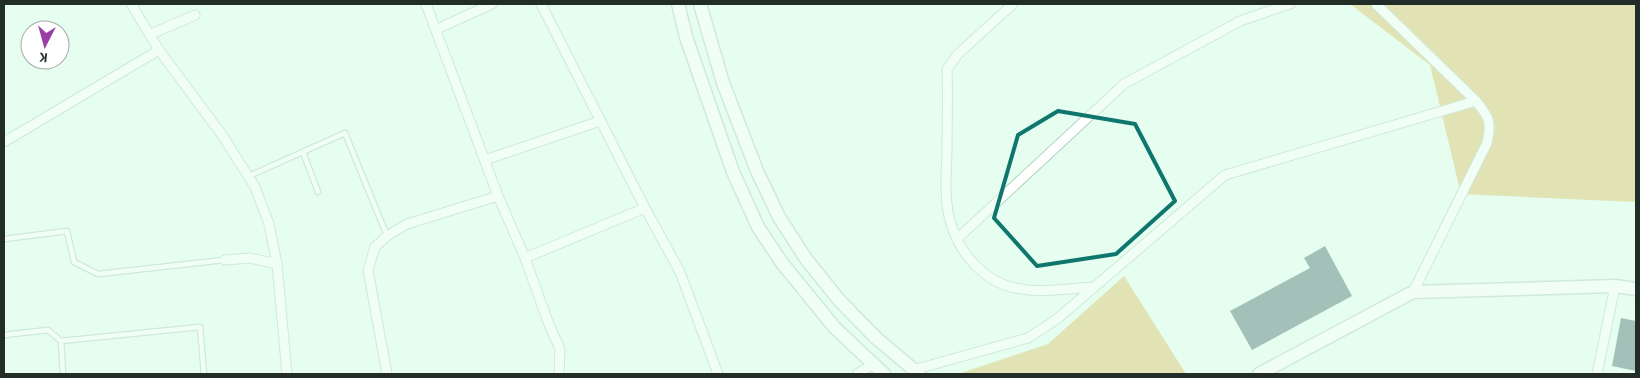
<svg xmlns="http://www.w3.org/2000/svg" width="1640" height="378" font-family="'Alegreya Sans',sans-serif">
<rect width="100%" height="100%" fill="#e5feef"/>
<!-- green -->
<path fill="#dbc46e" d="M1350,4H1636V202L1461,194L1430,65Z
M1124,276L1186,374H958L1048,344Z"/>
<!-- building -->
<path fill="#557978" d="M1325,246L1352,296L1252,350L1230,311L1310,268L1304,258Z
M1621,318L1636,321V371L1612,366Z"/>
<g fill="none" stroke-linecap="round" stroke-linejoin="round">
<defs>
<path id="lane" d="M303,152L318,192
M249,176L345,133L387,236
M4,239L67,231L74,262L98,274L224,260
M4,335L48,330L61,341L63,374
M61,341L200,327L204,374"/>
<path id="street" d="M131,4L159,50L222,135L255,187L269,224L277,264L287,374
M426,4L498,196L525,258L548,322L560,349L559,374
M541,4L645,208L680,272L718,374
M1013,4L958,54L947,69C948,97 947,125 947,152C946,176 944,202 951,224C960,254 985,282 1015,288C1042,294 1068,288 1095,287
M1376,4L1476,101C1489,117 1492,122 1487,143L1413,292
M437,29L492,4
M151,34L195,15
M4,142L159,50
M485,160L600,121
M958,238L1124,84L1240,21L1290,4
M525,258L645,208
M225,260L250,258L277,264
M913,370L1028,338L1057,319L1225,175L1476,101
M387,374L368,270L375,247L387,236L407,224L498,196
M857,374L873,364
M1597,374L1615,286"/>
<path id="secondary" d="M678,4L686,37L733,172L758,227L782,263L835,328L884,374
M700,4L723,83L757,171L779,217L806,259L839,300L876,338L919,374
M1259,374L1413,292L1615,286L1636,289"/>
</defs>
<!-- lane casing -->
<use href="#lane" stroke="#b3d2c0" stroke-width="7"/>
<!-- street casing -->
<use href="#street" stroke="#b3d2c0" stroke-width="11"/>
<!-- secondary casing -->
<use href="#secondary" stroke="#b3d2c0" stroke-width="15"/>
<!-- lane -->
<use href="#lane" stroke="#fff" stroke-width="4.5"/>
<!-- street -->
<use href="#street" stroke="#fff" stroke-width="9"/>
<!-- secondary -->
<use href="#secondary" stroke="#fff" stroke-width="12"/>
</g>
<!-- marked area -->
<path d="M0 0H1640V378H0ZM1058,111L1135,124L1175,201L1116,254L1037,266L994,218L1018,135Z" fill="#e5feef" fill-opacity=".55" fill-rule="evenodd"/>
<path fill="none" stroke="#0f766e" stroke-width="4" stroke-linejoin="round" d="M1058,111L1135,124L1175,201L1116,254L1037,266L994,218L1018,135Z"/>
<!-- border -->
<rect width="1640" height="378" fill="none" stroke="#212d26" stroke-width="10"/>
<!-- north arrow -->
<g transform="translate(45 45) rotate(186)"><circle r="24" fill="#ffffff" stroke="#a6aba8"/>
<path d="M0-4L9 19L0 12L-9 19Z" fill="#9a3da6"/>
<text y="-8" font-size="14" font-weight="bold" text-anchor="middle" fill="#212d26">K</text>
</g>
</svg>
